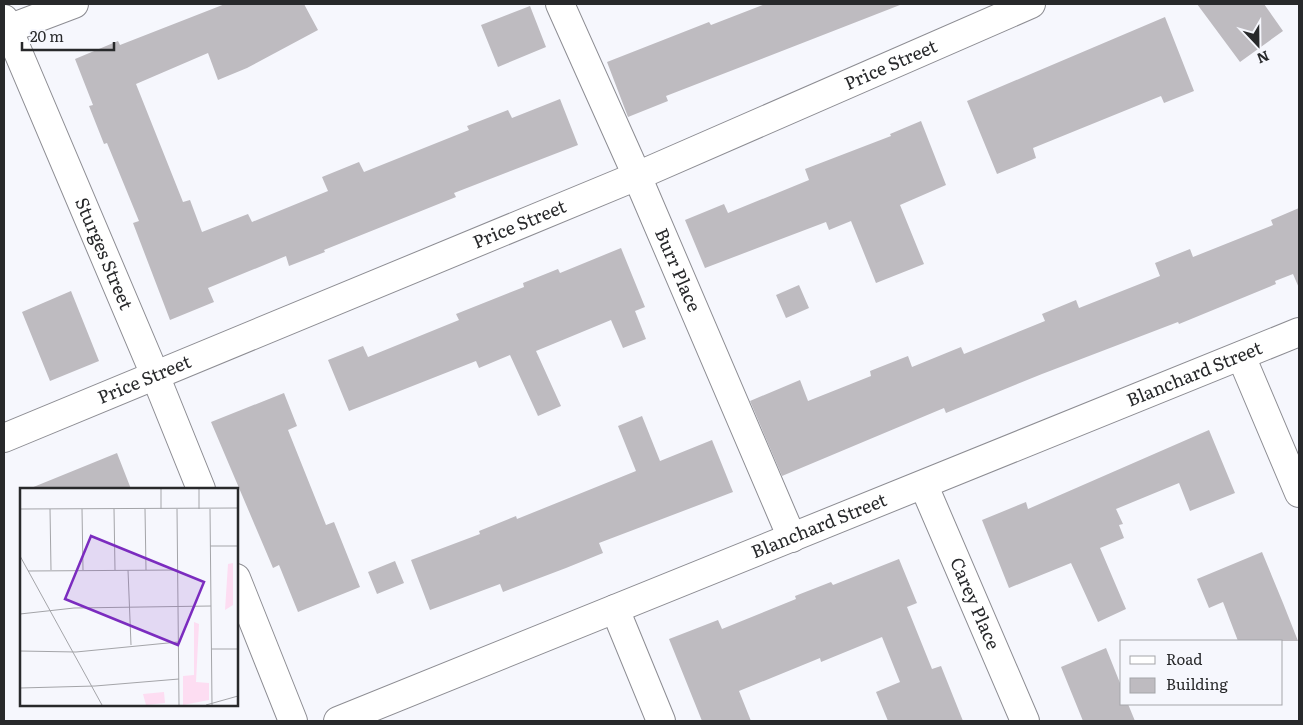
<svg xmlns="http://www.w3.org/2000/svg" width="1303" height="725" font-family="Literata,serif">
<rect width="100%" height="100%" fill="#f6f7fd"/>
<!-- building -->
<path fill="#bebbc0" d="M225,4H304L318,30L247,68L218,80L208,53L136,84L183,202L190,200L202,232L248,214L252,222L328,191L322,177L359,162L364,172L469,130L467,126L508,110L512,118L560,99L578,145L454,193L456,197L324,250L325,252L289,266L286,256L208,288L214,302L170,320L133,223L139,221L107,143L104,144L89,106L93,105L75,59L118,41L120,45Z
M765,4L900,5L666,96L668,101L628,117L607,62L709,22L711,25Z
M1197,4H1264L1283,31L1240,62Z
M530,6L546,47L498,67L481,25Z
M1165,17L1194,91L1164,103L1161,96L1033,148L1036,158L997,174L967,101Z
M921,121L946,185L900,205L924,264L876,283L851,221L829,230L826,222L705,268L685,220L724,204L728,213L809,180L805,169L891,136L890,134Z
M1299,208V288L1293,274L1275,281L1276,284L1179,324L1178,322L1042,374L946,413L944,408L782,476L750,401L800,380L808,401L871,376L870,371L908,356L912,367L961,347L964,354L1045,321L1042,314L1076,300L1079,308L1160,276L1155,263L1190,249L1193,257L1273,225L1271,220Z
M621,248L645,307L635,311L646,339L623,348L611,320L536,351L561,406L538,416L510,355L479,368L476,361L349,411L328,360L363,346L368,357L459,320L456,314L524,287L523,283L558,269L560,273Z
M799,285L809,308L786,318L776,295Z
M71,291L99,361L50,381L22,312Z
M284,393L297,426L288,430L326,525L334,522L360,587L298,612L279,565L273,568L211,422Z
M642,416L660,461L712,440L733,492L599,543L603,553L566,568L503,592L500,584L430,610L411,560L480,534L479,531L516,516L517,519L636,471L618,426Z
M1209,430L1235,493L1190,511L1179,483L1116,509L1123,524L1119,525L1124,538L1100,548L1126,609L1098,622L1071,563L1009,588L982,520L1026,502L1028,509Z
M117,453L131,489H31V488Z
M1262,552L1283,603L1298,641H1238L1223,602L1209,608L1197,579Z
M899,559L917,603L907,607L932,669L941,666L963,721H888L876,692L900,682L882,637L821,662L820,658L739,691L751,721H702L669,639L718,620L722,629L796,599L795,596L831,582L833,585Z
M395,561L404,583L377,594L368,572Z
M1106,648L1122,688V704H1128L1135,721H1083L1061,667Z"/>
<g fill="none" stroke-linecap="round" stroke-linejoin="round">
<defs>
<g id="street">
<path id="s1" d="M560,4L637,176L792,538"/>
<path id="s2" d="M4,19L155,375L201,489"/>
<path d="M8,29L74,4"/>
<path d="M1241,356L1299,493"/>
<path id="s3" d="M4,438L637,176L1031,4"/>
<path id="s4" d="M924,486L1025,721"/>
<path d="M236,578L293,721"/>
<path d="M615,609L661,721"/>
<path id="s5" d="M338,721L1299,332"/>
</g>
</defs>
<!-- street casing -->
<use href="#street" stroke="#8d8d93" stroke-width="30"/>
<!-- street -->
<use href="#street" stroke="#fff" stroke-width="28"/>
</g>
<g text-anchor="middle" stroke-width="5" stroke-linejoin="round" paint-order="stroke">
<!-- street labels -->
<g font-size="18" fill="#28292b" stroke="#f6f7fd">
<text dy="6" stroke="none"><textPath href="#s3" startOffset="962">Price Street</textPath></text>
<text dy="6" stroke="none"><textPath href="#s3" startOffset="558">Price Street</textPath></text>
<text dy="6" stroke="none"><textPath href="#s2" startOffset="255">Sturges Street</textPath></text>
<text dy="6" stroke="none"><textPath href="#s1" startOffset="291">Burr Place</textPath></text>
<text dy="6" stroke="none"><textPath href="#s5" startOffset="924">Blanchard Street</textPath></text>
<text dy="6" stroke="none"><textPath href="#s3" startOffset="152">Price Street</textPath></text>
<text dy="6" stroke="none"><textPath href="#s5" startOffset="519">Blanchard Street</textPath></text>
<text dy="6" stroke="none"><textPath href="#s4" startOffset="128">Carey Place</textPath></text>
</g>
</g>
<!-- overview -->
<g transform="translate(20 488)">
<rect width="218" height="218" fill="#f6f7fd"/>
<path d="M213,75V117L205,122L208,76ZM174,134L179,136L176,194L189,195V212L163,217V188L174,187ZM144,204L145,215L126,217L123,206Z" fill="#fdddf2"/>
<path fill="none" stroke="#a4a5a9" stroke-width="1" d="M141,0V21M179,0V21M0,21L218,20M30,21L31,82M62,21L63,82M94,21L95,82M125,21L126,82M157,21L159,217M190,21L192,217M190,58H218M0,68L82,217M108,82L111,157M8,83L158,82M0,126L54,120L191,118M191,161H218M0,163L56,164L158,154M0,200L75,198L159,191M186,217L218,208"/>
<path fill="#7b2cbf" fill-opacity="0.15" stroke="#7b2cbf" stroke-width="2.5" d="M71,48L184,94L158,157L45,111Z"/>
<rect width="218" height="218" fill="none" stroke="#28292b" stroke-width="2.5"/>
</g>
<!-- border -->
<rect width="1303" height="725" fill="none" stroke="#28292b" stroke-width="10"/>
<!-- legend -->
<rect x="1120" y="640" width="162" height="65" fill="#f6f7fd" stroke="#a4a5a9"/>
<rect x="1130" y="656" width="25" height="8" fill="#ffffff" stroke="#a4a5a9"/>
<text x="1166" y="665" font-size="15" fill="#28292b">Road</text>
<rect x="1130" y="678" width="25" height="15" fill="#bebbc0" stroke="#a4a5a9"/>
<text x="1166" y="690" font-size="15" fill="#28292b">Building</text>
<!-- north arrow -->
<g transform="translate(1258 45) rotate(158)" stroke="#f6f7fd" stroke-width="4" paint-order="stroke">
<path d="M0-4L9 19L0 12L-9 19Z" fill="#28292b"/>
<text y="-8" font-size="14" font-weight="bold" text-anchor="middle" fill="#28292b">N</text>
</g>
<!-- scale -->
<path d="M22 42v8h92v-8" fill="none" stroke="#28292b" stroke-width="2.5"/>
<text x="30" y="42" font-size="15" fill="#28292b" stroke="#f6f7fd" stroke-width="4" paint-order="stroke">20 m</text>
</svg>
